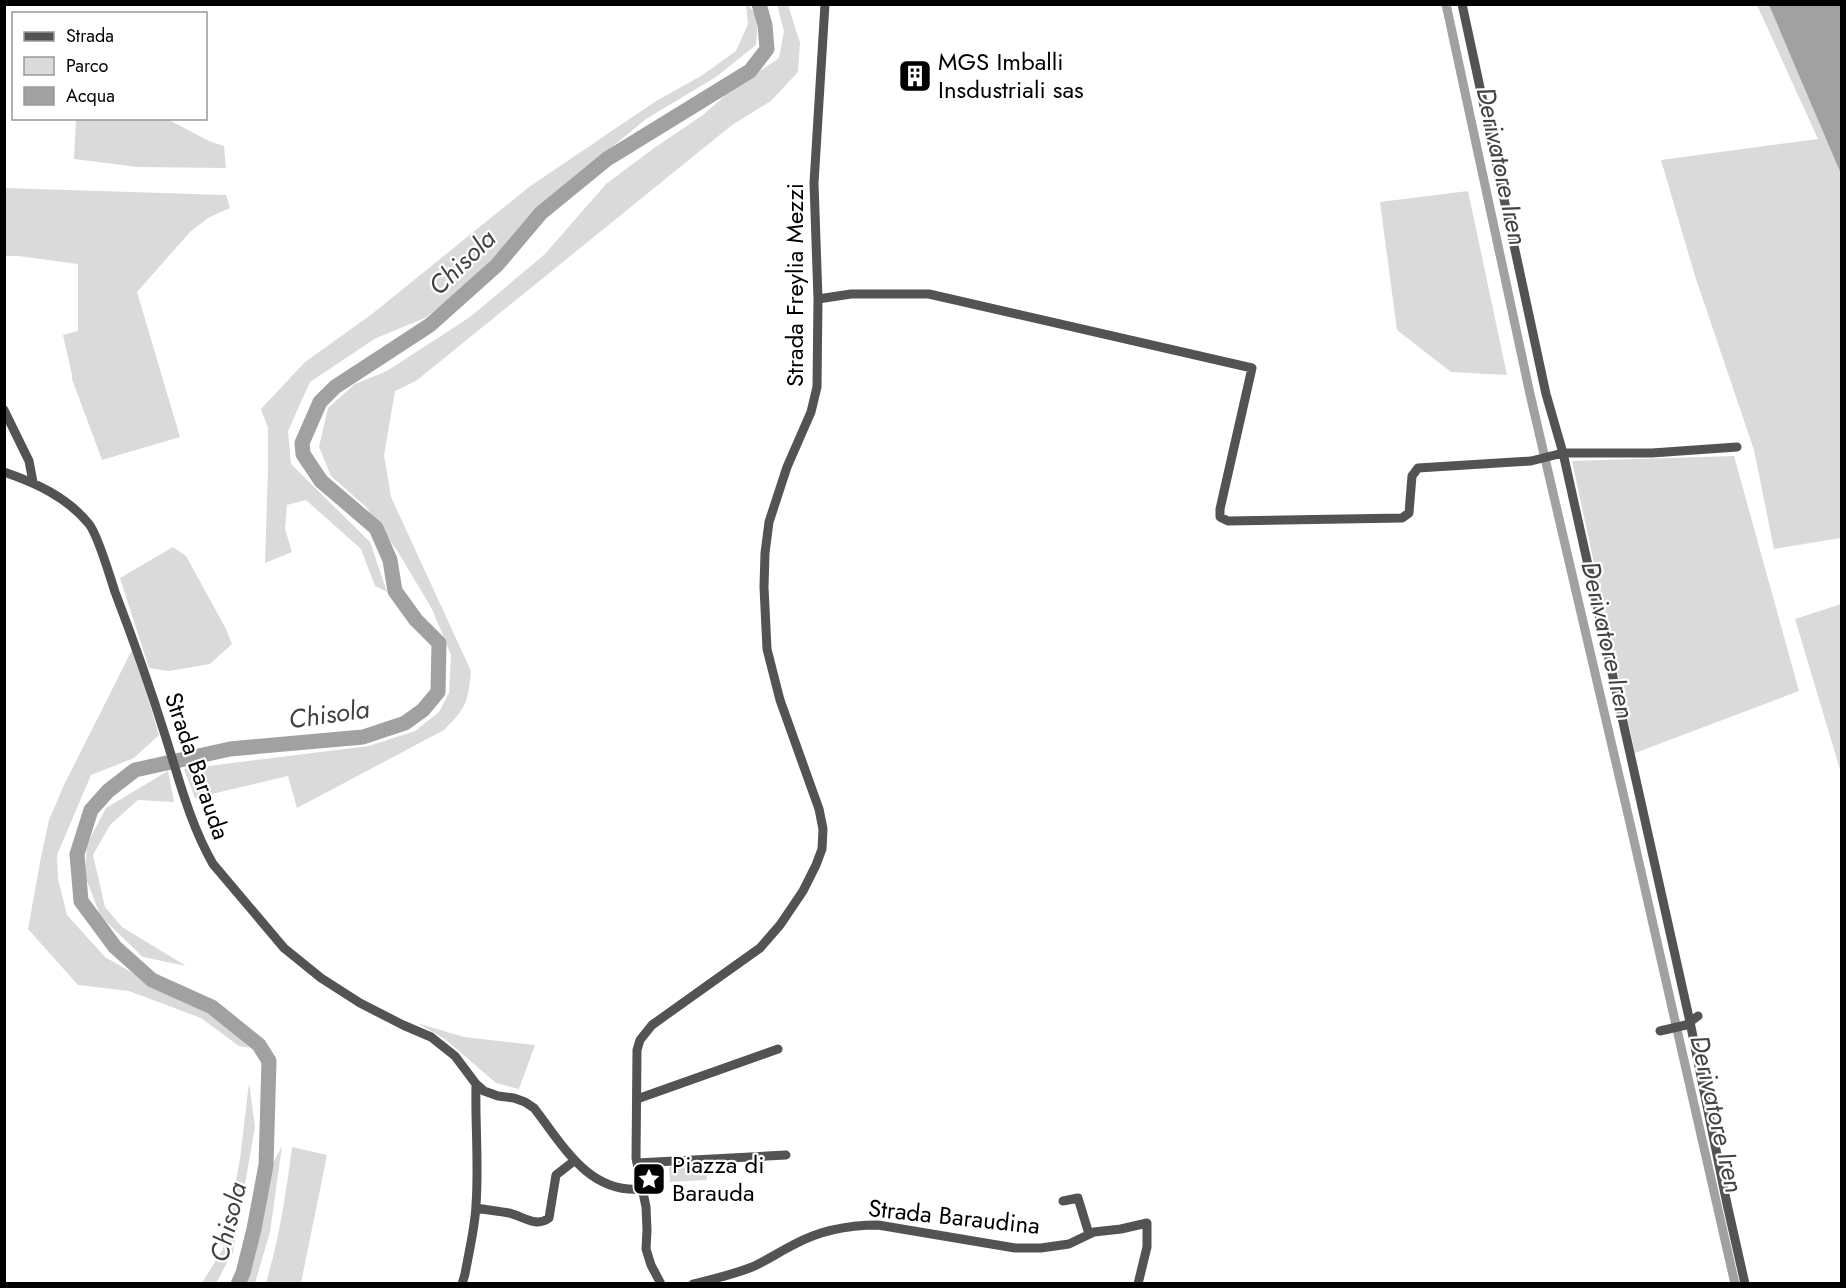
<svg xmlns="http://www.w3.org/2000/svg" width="1846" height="1288" font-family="Jost,sans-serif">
<rect width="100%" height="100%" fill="#fff"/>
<!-- green -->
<path fill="#dadada" d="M746,5H748L758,17L756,45L716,77L646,119L572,180L458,293L425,318L376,338L310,382L288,431L291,464L370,542L387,592L375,586L361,549L306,500L287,505L285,529L292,552L265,563L268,469V428L261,409L305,362L372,314L529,187L656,101L701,76L736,51L748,24Z
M777,5H788L800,43L798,72L771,101L732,125L416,381L395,391L384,455L391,497L471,671C468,703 466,708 444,730L297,808L288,776L195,798L184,769L369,746L415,731L439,712L449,693L451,655L432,609L398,552L366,507L331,476L319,447L328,408L355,384L387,371L470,317L545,254L606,184L654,148L703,115L728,93L779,58L784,31Z
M1757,5H1769L1841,174V538L1774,549L1754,450L1695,276L1661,160L1818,139Z
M76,119H167L209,141L224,146L226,168L138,167L74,159Z
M5,188L226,195L230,208L208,218L190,232L137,292L180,437L102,460L72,379V375L63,335L78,331V264L18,256H5Z
M1468,191L1507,375L1451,372L1397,330L1380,202Z
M1734,456L1799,691L1635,753L1572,461Z
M173,547L186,556L226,629L232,644L210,664L169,671L149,668L120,578Z
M1841,604H1842L1841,773L1795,619Z
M133,648L159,735L134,758L91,775L57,855L58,879L67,915L105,957L145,980L208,1011L250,1048L239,1046L201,1018L129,991L78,985L28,929L41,857L49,820L64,785Z
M168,771L174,802L138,800L110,825L93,855L105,907L122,927L186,966L143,957L101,917L85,876L87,844L106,808Z
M417,1023L464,1037L535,1045L519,1089L496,1083L445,1039Z
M249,1083L255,1127L233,1252L216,1283H202L223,1249L240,1159Z
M282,1146L270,1232L255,1283H245L261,1230L272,1165Z
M292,1147L327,1155L301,1283H266C279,1239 286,1194 292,1147Z
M706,1165L707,1180L670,1182L669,1167Z"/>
<!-- water -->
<path fill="#a1a1a1" d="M1769,5H1841V174Z"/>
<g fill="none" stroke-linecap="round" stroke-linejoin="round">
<!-- canal -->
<path stroke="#a1a1a1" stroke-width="9" d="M1446,4L1530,394L1630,823L1735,1284"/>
<!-- river -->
<path stroke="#a1a1a1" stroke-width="15" d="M238,1284L243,1273L254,1229L266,1165L269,1061L259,1045L212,1007L152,980L115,947L81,901L77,854L91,810L108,791L135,770L230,749L363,737L405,723L423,710L438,692L439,643L416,620L395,591L390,560L376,528L321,481L303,454L302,443L320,402L335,387L430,325L497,265L541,213L607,159L750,71L767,49L765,25L759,4"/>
<!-- minor -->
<path stroke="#535353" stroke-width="9" d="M1462,4L1546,394L1563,453L1690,1022L1727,1204L1745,1284
M818,299L851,294H929L1252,368L1220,509V517L1228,521L1402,518L1409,513L1412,476L1418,468L1531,461L1563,453H1652L1737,447
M4,410L29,461L33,482
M4,472C36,483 67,497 89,524C98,535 110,577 115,592C133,639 150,687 165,735C179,779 190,824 213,864L284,948L321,978L360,1003L403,1025L431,1037L455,1056L476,1084L484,1091L498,1096L514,1098L525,1102L534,1108C563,1145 588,1194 642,1189
M1660,1031L1686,1025L1698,1016
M637,1099L778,1049
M637,1163L786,1155
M1063,1201L1078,1198L1089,1234
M476,1208C487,1210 498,1211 509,1213C523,1216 536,1228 549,1218L556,1175L574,1161
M462,1284L465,1274C469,1251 475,1228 476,1205C479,1164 475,1124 476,1084
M661,1284L651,1265L646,1249L647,1230L646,1207L636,1158L637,1050L640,1040L652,1025L760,948L780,925L803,891L816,865L822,849L823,829L819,809L780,700L767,649L764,587L765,553L769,522L787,467L811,412L817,387L818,299L814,183L825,4
M693,1284C713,1279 732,1275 752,1267C766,1261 779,1252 793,1245C820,1230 848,1225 878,1225L1015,1248H1041L1069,1244L1094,1232L1121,1229L1147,1223V1247L1138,1284"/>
</g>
<!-- icons -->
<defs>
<symbol id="building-square" viewBox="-11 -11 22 22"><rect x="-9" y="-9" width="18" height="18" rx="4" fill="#000" stroke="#fff"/><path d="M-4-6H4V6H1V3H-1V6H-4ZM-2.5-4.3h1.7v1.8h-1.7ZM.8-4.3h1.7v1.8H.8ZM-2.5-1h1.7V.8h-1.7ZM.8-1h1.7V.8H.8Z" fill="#fff"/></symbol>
<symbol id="sight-square" viewBox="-11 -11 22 22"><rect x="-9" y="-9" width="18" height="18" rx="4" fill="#000" stroke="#fff"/><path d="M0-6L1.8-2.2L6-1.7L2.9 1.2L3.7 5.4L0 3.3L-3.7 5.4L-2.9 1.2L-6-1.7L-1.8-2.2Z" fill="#fff"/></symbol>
</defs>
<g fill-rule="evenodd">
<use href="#building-square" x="896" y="57" width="38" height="38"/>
<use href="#sight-square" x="630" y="1160" width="38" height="38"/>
</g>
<g text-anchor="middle" stroke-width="4.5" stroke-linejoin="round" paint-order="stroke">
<!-- poi labels -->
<g font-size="24" fill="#000" stroke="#fff" text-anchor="start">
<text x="938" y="70">MGS Imballi<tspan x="938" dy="28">Insdustriali sas</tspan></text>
<text x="672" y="1173">Piazza di<tspan x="672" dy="28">Barauda</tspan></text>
</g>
<!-- street labels -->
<g font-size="24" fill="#000" stroke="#fff">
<text transform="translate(795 285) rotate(-90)" y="8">Strada Freylia Mezzi</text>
<text transform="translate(197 766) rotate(71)" y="8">Strada Barauda</text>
<text transform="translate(954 1217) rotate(6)" y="8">Strada Baraudina</text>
</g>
<!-- water labels -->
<g font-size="26" font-style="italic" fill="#424242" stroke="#fff">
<text transform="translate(1502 166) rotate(78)" y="9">Derivatore Iren</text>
<text transform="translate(462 262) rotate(-44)" y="9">Chisola</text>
<text transform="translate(1608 640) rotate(77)" y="9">Derivatore Iren</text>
<text transform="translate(329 714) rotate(-8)" y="9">Chisola</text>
<text transform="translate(1717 1114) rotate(77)" y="9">Derivatore Iren</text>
<text transform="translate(228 1222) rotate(-76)" y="9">Chisola</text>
</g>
</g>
<!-- border -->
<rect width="1846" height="1288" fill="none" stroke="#000000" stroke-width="12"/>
<!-- legend -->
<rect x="12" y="12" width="195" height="108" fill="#ffffff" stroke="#999999" stroke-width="1.5"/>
<rect x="24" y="32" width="30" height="9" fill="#535353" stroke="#999999" stroke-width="1.5"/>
<text x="66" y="42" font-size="18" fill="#000000">Strada</text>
<rect x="24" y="57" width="30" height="18" fill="#dadada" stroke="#999999" stroke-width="1.5"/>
<text x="66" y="72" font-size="18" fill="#000000">Parco</text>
<rect x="24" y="87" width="30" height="18" fill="#a1a1a1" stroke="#999999" stroke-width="1.5"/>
<text x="66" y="102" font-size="18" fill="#000000">Acqua</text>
</svg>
